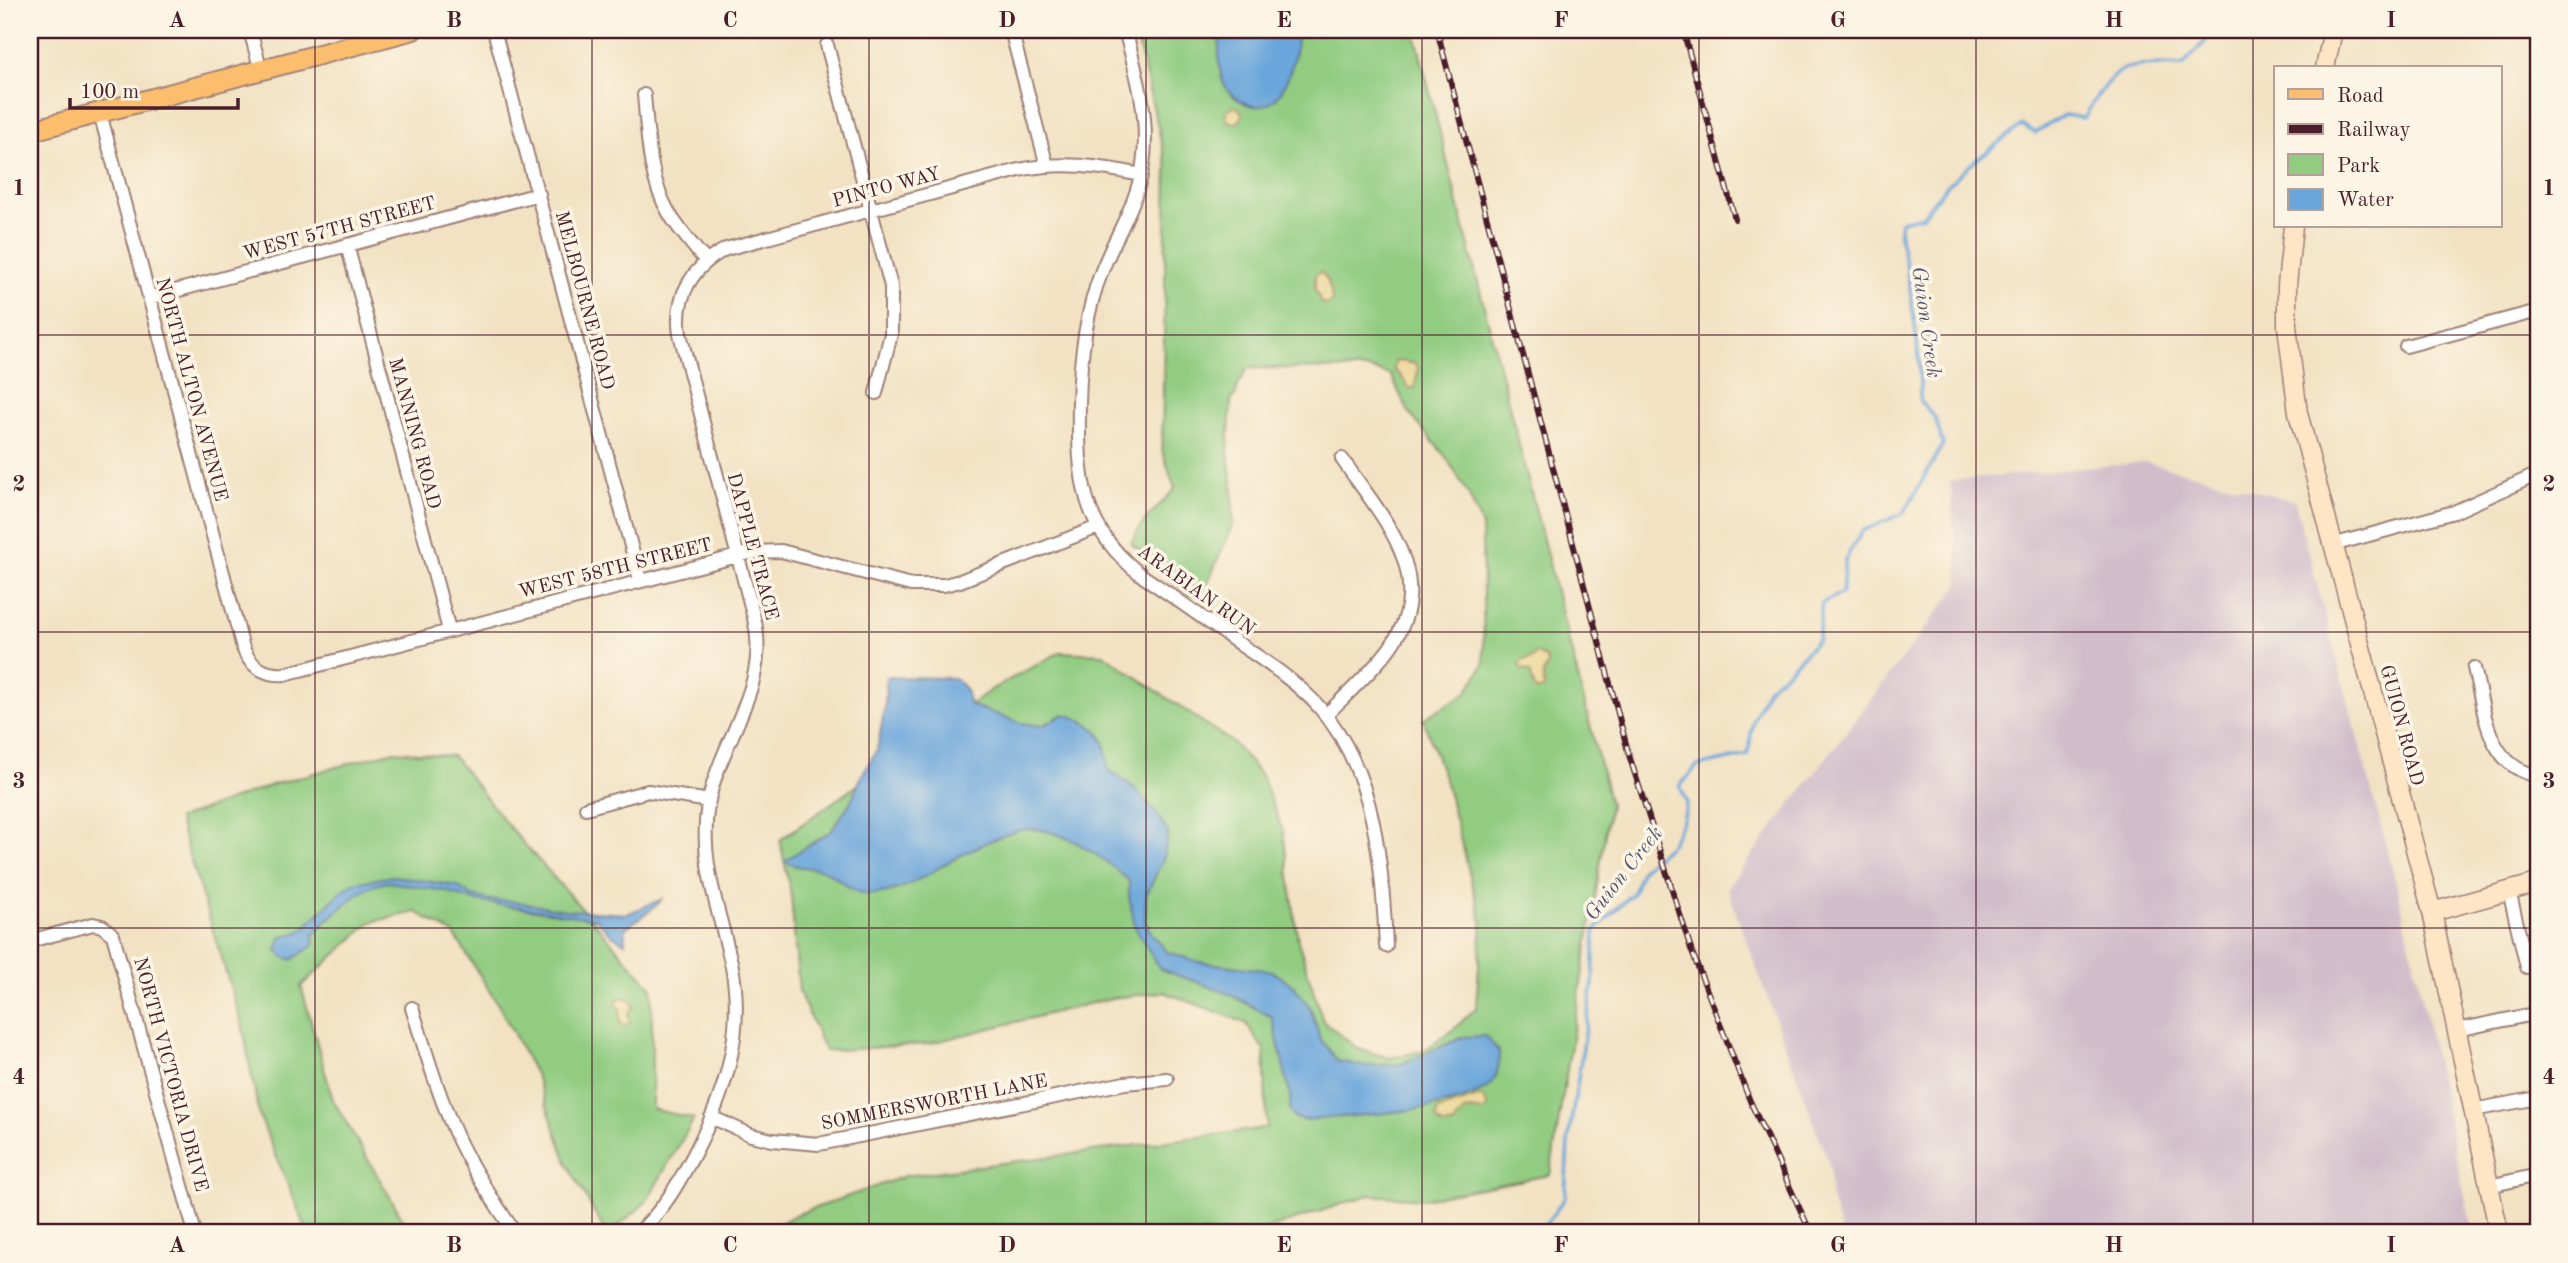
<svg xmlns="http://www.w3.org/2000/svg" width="2568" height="1263" font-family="'Old Standard TT',serif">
<rect width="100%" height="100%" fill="#fcf5e5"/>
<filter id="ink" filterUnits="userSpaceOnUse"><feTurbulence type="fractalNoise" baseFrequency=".0143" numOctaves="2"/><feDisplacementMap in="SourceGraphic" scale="14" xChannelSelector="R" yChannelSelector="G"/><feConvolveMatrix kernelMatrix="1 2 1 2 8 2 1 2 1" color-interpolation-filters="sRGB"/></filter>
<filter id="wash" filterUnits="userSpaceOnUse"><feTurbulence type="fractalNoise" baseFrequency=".00686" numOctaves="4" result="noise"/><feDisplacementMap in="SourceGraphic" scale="28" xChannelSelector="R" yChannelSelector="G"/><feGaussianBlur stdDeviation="1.57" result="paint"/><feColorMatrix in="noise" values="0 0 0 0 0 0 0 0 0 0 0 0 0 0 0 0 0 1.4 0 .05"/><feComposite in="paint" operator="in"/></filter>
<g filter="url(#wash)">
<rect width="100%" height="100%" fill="#f2e2c3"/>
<!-- industrial -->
<path fill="#d1bdca" d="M2146,462L2295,501L2399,894L2473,1233H1842L1830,1195V1167L1727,888L1959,584L1950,481Z"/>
<!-- green -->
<path fill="#91cc81" stroke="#6e7656" stroke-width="2" d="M1135,30H1414L1610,804L1550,1175L1423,1199L1369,1195L1255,1233H764L795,1215L905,1176L1267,1128L1264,1050L1246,1023L1164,992L1112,998L927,1044L825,1051L799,992L791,895L780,840L992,689L1060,652L1103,654L1233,743L1261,775L1283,831L1298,941L1323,1021L1358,1049L1390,1058L1423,1051L1455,1028L1476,1008L1482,922L1446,783L1423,719L1466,693L1484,664L1482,526L1469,495L1446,457L1409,413L1391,375L1370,369L1247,368L1237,388L1236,394L1231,400L1228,451L1233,493V524L1205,589L1190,596L1131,543L1144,521L1175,489L1162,449L1167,166Z
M394,751L453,756L510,828L652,988V1109L694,1119L646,1202L610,1233H606L568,1165L536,1076L499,1006L454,934L416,912L371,922L301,986L333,1100L411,1233H308L259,1115L243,1027L178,819L275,784Z"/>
<!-- sand -->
<path fill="#eeda9e" stroke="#9c7c64" stroke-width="2" d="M1226 115a8 8 0 1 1 16 0a8 8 0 1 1-16 0Z
M1320,272C1328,276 1332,292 1332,301L1327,305L1321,303L1315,288V275Z
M1399,361L1416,364L1418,369L1415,388H1409L1401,376L1394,370L1395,362Z
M1537,654L1547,659L1548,666C1541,673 1542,677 1545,687L1538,691L1535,689L1530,672L1521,669L1519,664L1523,660L1531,659Z
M623,997L631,1000L634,1007L628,1014L630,1022L624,1026L620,1023V1009L616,1004L617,1000Z
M1478,1097L1484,1098L1488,1107L1483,1112L1472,1110L1464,1111L1453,1125H1442L1436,1118L1438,1110Z"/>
<!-- water -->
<path fill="#6ba6db" stroke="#5a6283" stroke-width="2" d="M1220,30H1298C1296,56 1284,124 1243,102C1233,97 1225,90 1222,79C1217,63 1219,46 1220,30Z
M886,677L955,678L966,690L970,705L1021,723L1042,726L1064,714C1094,723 1109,735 1107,768L1134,788L1155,811L1168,833L1164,857L1146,896L1145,922L1152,934L1167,952L1199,962L1272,971L1294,986L1310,1007L1320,1038L1338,1061L1363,1066L1401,1064L1463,1037L1485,1036L1499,1051C1499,1064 1499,1076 1489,1086C1458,1112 1347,1116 1305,1120L1294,1118L1290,1112V1094L1272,1017L1227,993L1160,969L1135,927L1129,897V881C1104,858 1066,830 1030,829C1009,829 956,857 937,869C916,882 892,895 867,894C851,893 839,877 825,871C812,865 800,871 784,861L831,831L850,803L863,773L877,750L885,706Z
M393,876L457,886L472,896L491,900L510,901L565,910L627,914L662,899C654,911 636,919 625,929V943L612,935L596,919L475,901L445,891L388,882L372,886L358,894L325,922L313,936L314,945L292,960L284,957L277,951L281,937L301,931L342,891L354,883Z"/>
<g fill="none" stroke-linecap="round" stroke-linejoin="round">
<!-- stream -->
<path stroke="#6ba6db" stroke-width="3.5" d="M1539,1233L1565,1198L1568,1142L1593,983L1595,930L1633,893L1642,869L1671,844L1683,821L1687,803L1680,786L1697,766L1748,755L1753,721L1768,688L1791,668L1818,639L1822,603L1842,593L1845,560L1862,531L1904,513L1943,444L1935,418L1920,401C1921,357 1913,313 1907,269C1904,249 1897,241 1901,221L1923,216C1948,177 1986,153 2022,125L2035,133L2064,115L2084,118C2091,105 2109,76 2122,70C2133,64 2170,65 2183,66L2215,30"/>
</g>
</g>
<g filter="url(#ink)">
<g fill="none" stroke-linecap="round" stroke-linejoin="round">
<defs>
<path id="street" d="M250,30L261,71
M494,30L640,580
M1011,30L1047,166
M1125,30C1137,75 1150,118 1143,165C1137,205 1115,236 1101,273C1085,315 1080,358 1079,403C1078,477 1080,529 1144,577C1177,599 1209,622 1241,645C1269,664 1298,683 1320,708C1376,772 1382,865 1386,946
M827,45L891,286V334L876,393
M644,95C648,135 648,177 669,213C679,230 693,246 706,261
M100,113L243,648C250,666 265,676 285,674L753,552L781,551L911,585H944L960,581L1098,527
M347,245L449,630
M149,298L539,194
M2406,346L2538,311
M2332,545L2454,512L2538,474
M2474,668C2485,711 2486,766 2538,776
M1326,715C1347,694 1371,673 1389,649C1441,578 1382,517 1342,459
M586,808L648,791L709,801
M2509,891L2527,967
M30,941L93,924L102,926L113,935L195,1233
M412,1008C426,1052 439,1098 459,1141C475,1174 495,1203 515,1233
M2457,1030L2538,1013
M2473,1110L2538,1098
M711,1117L751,1135L772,1140L819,1144L1125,1083L1167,1079
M2489,1186L2538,1175
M638,1233C663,1211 678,1184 693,1156C724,1097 745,1035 732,967C721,915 700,866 707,811C716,744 772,689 754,618L680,334C674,296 693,266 726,249L1019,170C1061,161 1099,166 1141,175"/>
<path id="secondary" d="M2325,68L2333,30
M2293,226L2287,285V326L2298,413L2432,912L2499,1233
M2432,912L2538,883"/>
<path id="primary" d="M30,131L412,30"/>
</defs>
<!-- street casing -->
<use href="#street" stroke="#9e8077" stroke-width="16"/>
<!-- secondary casing -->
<use href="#secondary" stroke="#9e8077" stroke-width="21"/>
<!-- primary casing -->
<use href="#primary" stroke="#9e8077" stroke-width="23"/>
<!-- street -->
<use href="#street" stroke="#fff" stroke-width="12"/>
<!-- secondary -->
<use href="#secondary" stroke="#fde5c5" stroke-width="18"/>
<!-- primary -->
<use href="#primary" stroke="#fbbd6e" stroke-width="19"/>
<defs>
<path id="rail" d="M1437,30L1629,755L1692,952L1750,1101L1811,1233
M1683,30L1735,219"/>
</defs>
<!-- rail casing -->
<use href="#rail" stroke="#4a1f2b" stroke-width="6"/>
<!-- rail -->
<use href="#rail" stroke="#fcf5e5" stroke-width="3.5" stroke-dasharray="10" stroke-linecap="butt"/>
</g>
</g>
<!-- grid -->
<path fill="none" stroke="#4a1f2b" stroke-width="2" stroke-opacity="0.55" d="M315,30V1233M592,30V1233M869,30V1233M1146,30V1233M1422,30V1233M1699,30V1233M1976,30V1233M2253,30V1233M30,335H2538M30,632H2538M30,928H2538"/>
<g text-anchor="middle" stroke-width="7" stroke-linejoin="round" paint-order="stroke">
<!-- street labels -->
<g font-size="19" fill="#4a1f2b" stroke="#fcf5e5">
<text transform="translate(886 186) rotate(-15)" y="7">PINTO WAY</text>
<text transform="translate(339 227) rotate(-15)" y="7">WEST 57TH STREET</text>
<text transform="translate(586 300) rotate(75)" y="7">MELBOURNE ROAD</text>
<text transform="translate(193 389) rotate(75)" y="7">NORTH ALTON AVENUE</text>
<text transform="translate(416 433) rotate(75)" y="7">MANNING ROAD</text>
<text transform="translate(754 546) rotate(75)" y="7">DAPPLE TRACE</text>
<text transform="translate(615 567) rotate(-14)" y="7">WEST 58TH STREET</text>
<text transform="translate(1197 589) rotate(36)" y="7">ARABIAN RUN</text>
<text transform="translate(2403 725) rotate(75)" y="7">GUION ROAD</text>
<text transform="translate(172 1074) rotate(75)" y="7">NORTH VICTORIA DRIVE</text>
<text transform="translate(934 1101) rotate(-11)" y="7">SOMMERSWORTH LANE</text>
</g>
<!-- water labels -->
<g font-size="21" font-style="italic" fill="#575571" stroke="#fcf5e5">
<text transform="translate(1927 322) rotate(82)" y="7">Guion Creek</text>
<text transform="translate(1623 873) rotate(-52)" y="7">Guion Creek</text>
</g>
</g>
<!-- margin -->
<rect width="2568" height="1263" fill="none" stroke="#fcf5e5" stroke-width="77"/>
<!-- legend -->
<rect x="2274" y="66" width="228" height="161" fill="#fcf5e5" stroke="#b59f9b" stroke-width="2"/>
<rect x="2288" y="89" width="35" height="10" fill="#fbbd6e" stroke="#b59f9b" stroke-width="2"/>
<text x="2337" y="102" font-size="21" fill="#4a1f2b">Road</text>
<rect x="2288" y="124" width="35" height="10" fill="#4a1f2b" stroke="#b59f9b" stroke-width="2"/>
<text x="2337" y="136" font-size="21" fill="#4a1f2b">Railway</text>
<rect x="2288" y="154" width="35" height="21" fill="#91cc81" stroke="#b59f9b" stroke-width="2"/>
<text x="2337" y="172" font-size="21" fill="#4a1f2b">Park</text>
<rect x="2288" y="189" width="35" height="21" fill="#6ba6db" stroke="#b59f9b" stroke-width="2"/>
<text x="2337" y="206" font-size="21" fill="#4a1f2b">Water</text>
<!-- scale -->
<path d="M70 98v10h168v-10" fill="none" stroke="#4a1f2b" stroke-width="3.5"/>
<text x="80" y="98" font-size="21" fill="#4a1f2b" stroke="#fcf5e5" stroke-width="5" paint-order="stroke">100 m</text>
<rect x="38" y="38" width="2492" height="1186" fill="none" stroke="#4a1f2b" stroke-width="2.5"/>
<g font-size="23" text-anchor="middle" font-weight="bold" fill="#4a1f2b">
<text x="177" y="27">A</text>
<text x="454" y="27">B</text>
<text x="730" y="27">C</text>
<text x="1007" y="27">D</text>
<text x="1284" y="27">E</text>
<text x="1561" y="27">F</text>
<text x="1838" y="27">G</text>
<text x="2114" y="27">H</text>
<text x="2391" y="27">I</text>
<text x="19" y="195">1</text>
<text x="2549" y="195">1</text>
<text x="19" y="491">2</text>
<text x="2549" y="491">2</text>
<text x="19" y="788">3</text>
<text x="2549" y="788">3</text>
<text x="19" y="1084">4</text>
<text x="2549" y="1084">4</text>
<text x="177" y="1252">A</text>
<text x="454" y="1252">B</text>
<text x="730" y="1252">C</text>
<text x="1007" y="1252">D</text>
<text x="1284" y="1252">E</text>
<text x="1561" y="1252">F</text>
<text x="1838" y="1252">G</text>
<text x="2114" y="1252">H</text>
<text x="2391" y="1252">I</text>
</g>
</svg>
